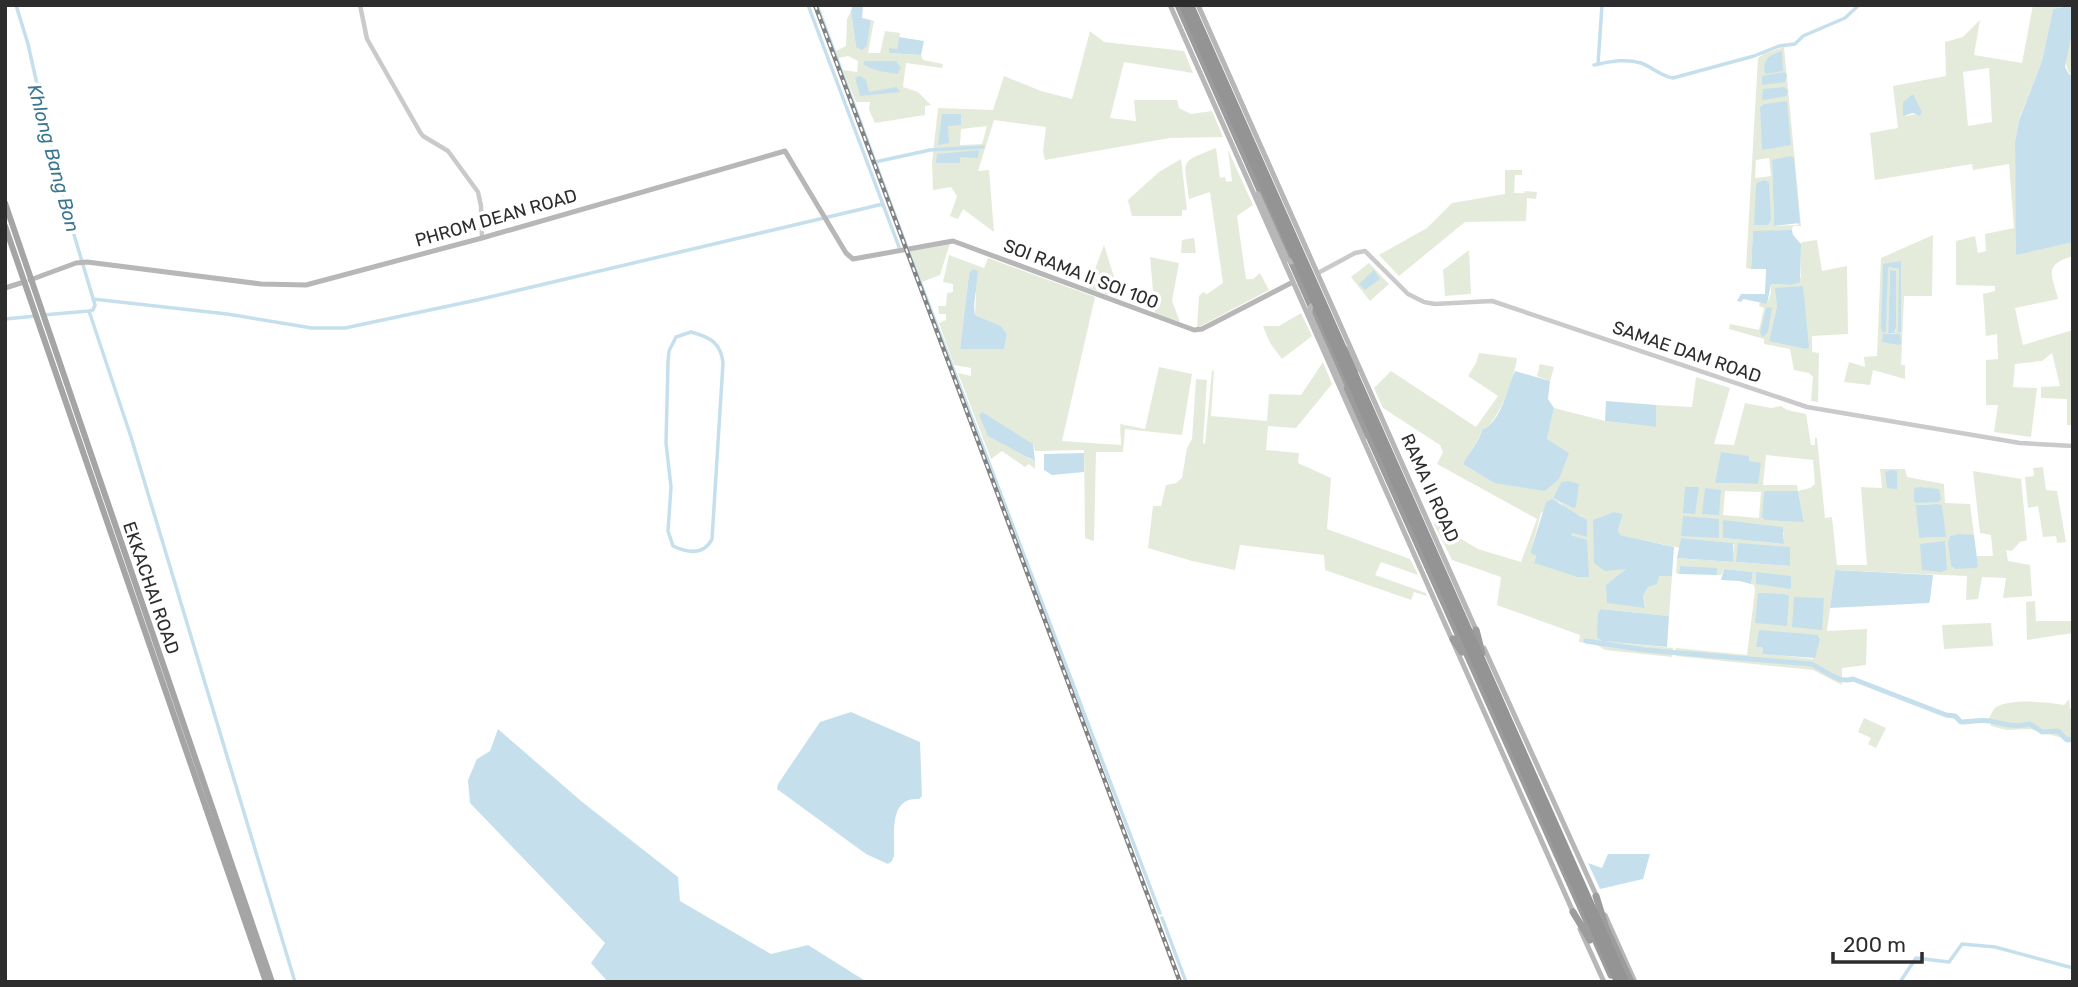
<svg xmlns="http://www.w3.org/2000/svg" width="2078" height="987" font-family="Rubik,sans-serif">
<rect width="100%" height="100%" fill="#fff"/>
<!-- green -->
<path fill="#e5ebda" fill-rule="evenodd" d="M2033,5H2072L2053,9L2042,61L2019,119L2015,142L2017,254L2073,242V256C2043,265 2052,274 2058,299L2015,308L2023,345L2073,330V425H2067V399L2041,398V387L2060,386L2052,353L2042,361L2015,364L2013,387L2037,388L2031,437L1994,432L1998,405H1986V360L1998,359L1997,334L1986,336L1983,294L1995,291V286L1956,285V241L1975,236L1978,253L1986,251L1985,234L2014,228L2009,164L1973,170L1972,164L1875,180L1870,133L1898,128L1893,86L1946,76L1945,42L1963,37L1980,20L1974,55L2022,63ZM1989,68L1992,122L1968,126L1963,72ZM1913,95L1922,113L1906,116L1908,99Z
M851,11L856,47L867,46L871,20L874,21L868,53H880L885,31L900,33L897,49L889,53L921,55L923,60L943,64L942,68L906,63L903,87L918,92L931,105L925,106V115L875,123L869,110L870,102H856L843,70L857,72L858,61L848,56L838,58L836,51L846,46L847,19Z
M2073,27V76C2059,67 2070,41 2073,27Z
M1090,31L1104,42L1184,51L1193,73L1124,62L1110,118L1136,121L1134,100H1177L1179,108L1191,114L1212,111L1223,137L1170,138L1045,160L1043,151L1046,127L994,120L978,171L989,170L994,232L963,209L958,219L950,216L957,196L951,187L933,190L932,162L938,108L993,110L1004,76L1041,91L1072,99ZM987,126L982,144L960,145L961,129Z
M1784,47L1801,226H1793L1792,230L1753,232L1751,269L1746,268L1758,58L1765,53ZM1769,158L1771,176L1755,178L1756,160ZM1772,160L1798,225L1774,226Z
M1216,148L1220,178L1225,177L1226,182L1232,181L1228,150L1253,205L1237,216L1246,279H1253L1260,273L1269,290L1197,328L1199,296L1203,292L1207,294L1223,283L1210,192L1189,199C1184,159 1178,163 1216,148Z
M1181,159L1187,210H1182V216H1132L1128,200L1159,172Z
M1505,170H1522V175H1515L1514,193H1524L1525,191L1537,192L1536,199L1527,198L1526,221L1465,222L1399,276L1379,255L1427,228L1452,203L1505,194Z
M1933,235L1932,296H1904L1901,365H1905V379L1873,370L1870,385L1844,382L1849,362L1865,367L1864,357L1877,356L1881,258ZM1900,261L1901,331L1900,332L1899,269L1888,267ZM1890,270L1896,271V328L1895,332L1888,333Z
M1194,238L1196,253H1181L1182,240Z
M1817,240L1822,271L1847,266L1848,334L1812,336V352L1819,353L1818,402L1811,401L1813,377L1809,373L1794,370L1790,349L1764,344V339L1729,329L1730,324L1759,330L1764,308L1759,306L1760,302L1767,304L1771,293V284L1791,285L1801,277L1800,246L1802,242ZM1803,286L1769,341L1777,306L1776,289Z
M950,243L940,275L922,282L910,250Z
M1104,245L1121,299L1088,288Z
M1469,250L1471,294L1445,296L1443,270Z
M949,255L984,268L988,258L1095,297L1062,441L1121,445L1120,424L1145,429L1159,367L1192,374L1182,435L1125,429L1123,452H1096L1094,541L1085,538L1084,450L1035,451L1033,444L1027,441L1028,458L1035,461V469L1029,464L1025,467L1002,451L991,459L958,373L971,376V368L954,365L939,323L946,320V314H939L938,306H946L947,293L953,292V284L943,282ZM969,274L976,294L975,315L1001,326L1007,334L1004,349H960Z
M1150,257L1179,263L1172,301L1180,322L1155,313Z
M1369,263L1389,284L1370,301L1351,277Z
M1301,313L1312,336L1282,359L1270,343L1263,326H1279Z
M1479,353L1517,358C1514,377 1500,422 1482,430C1478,442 1469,452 1463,464L1494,483L1547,439L1554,408L1605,421L1656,427V405L1692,407L1696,377L1730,388L1714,444L1734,445L1745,403L1771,408L1781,406L1787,410L1806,414L1811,445H1815V438H1817L1825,518L1832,517L1837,565H1867L1861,487L1882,488L1880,469H1905L1907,477L1944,484L1945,503L1970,504L1974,535L1950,536L1951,566L1955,569L1978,565L1976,556H1993L1991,535L1980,533L1973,471L2021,479L2027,540L2020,542L2012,551L2006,550L2008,561L2030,565L2032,596L2003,598L2006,578L1982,577L1978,599L1966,600L1967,576L1835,570L1827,631L1867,629L1866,665L1842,668V685L1813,670L1676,656V648L1747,655L1755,590L1754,585L1751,584L1753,572L1724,569L1721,575H1717V569L1680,566L1679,574L1676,573L1677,558L1732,562L1734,545L1732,543L1681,538L1680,548L1619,535L1618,530L1623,514L1614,512L1626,568L1623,573L1606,585L1645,607L1643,596L1648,587L1659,576H1672L1669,616L1601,609L1597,638L1602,641L1673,648L1672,657L1605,650L1597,645L1579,642L1580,635L1497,605L1501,577L1452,560L1433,522L1478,549L1521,562L1537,519L1437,464L1443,452L1440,445L1383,408L1374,388L1391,371L1476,427L1498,396L1468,376L1476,363ZM1766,455L1813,460L1815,484L1810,488L1798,491L1797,485H1763ZM1749,461L1758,484L1715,483ZM1561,482L1573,508L1553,498ZM1725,491L1761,492L1759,518L1723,515ZM1798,491L1804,521L1765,519ZM1559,502L1571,512L1582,516L1571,535L1583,539L1534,563L1536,555L1531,550L1541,513ZM1936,504L1945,537L1919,538L1917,505ZM1784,532V544L1723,538ZM1790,547V566L1736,562ZM1820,636L1813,659L1762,653L1763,647Z
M1323,362L1332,384L1296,428L1268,426L1266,450L1299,453L1298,463L1331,478L1327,529L1410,559L1418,575L1381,562L1375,575L1426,593L1427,596L1414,592L1411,600L1325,570L1324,555L1240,545L1235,570L1192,561L1148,548L1153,506H1161L1166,485L1176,483L1182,478L1187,448L1192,439L1196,379L1207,380L1203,442L1205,445L1212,370L1214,371L1211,416L1267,421L1269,394L1301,395Z
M1540,364L1554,367L1550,381L1537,376Z
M2043,467L2046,490L2057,491L2066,542L2057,543L2056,536L2043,537L2038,506L2028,508L2025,477L2034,476L2033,468Z
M2035,601L2036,621H2073V633L2027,640L2026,602Z
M1991,623L1993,646L1944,649L1942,625Z
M2069,699L2070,709L2073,708V741L2030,729L2007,730L1991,726L1989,718C1991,715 1992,711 1995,708C2009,698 2048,702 2064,705Z
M1864,718L1886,728L1876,748L1868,744L1871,738L1858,732Z"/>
<!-- water -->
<path fill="#c5e0ec" d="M853,5L863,7L862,18L871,20L867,46L862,50L856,47L851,11Z
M2073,5V27L2065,67L2069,74L2073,76V242L2016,255L2015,142L2019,120L2042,61L2053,9Z
M899,37L924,41L921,55L889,53V48L897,49Z
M1782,51L1783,71L1765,74C1762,59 1769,55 1782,51Z
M865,61H896L901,68L897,74C885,72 874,71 863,64Z
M1785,72L1787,75L1785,82L1762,85V76Z
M861,76L866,80L869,92L896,87L901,92L860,96L855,77Z
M1784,87L1788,90L1787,96L1763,100L1762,98L1763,89Z
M1913,94L1922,112L1920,116L1913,113L1903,116V102Z
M1787,101L1791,145L1762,150L1760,107L1764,104Z
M942,114H961V125L948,126L949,143L938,145Z
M979,150L978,158L960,157V163H936L937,154Z
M1791,156L1794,158L1800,223L1774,226L1772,160Z
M1764,180L1769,182L1771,220L1768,225H1754L1756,186L1757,183Z
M1792,230L1793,235L1801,244L1800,282L1791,285L1771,284L1767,304L1743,299L1741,302L1737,301L1741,294H1765L1766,269H1751L1753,231Z
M1901,261V332H1898L1899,269L1888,267L1886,331L1883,333L1881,328L1883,264Z
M973,269L978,271L974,306L975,315L1001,326L1007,334L1004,349H960L969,274Z
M1374,270L1380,279L1365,290L1359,284Z
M1890,270L1896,271V328L1894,333H1888Z
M1803,286L1809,347L1806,349L1769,341L1777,306L1775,288Z
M1772,307L1768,332L1763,337L1760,333L1766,308Z
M1883,334H1900L1901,344L1899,345L1882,342Z
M1515,371L1550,381L1548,399L1554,408L1547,439L1569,453L1559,479L1545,491L1494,483L1463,464C1469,452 1479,442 1482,430C1502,421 1507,389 1515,371Z
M1606,401L1656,405V427L1605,421Z
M982,412L1033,444L1035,461L988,436L979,415Z
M1721,452L1749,456V461L1761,463L1758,484L1715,483Z
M1084,453V472L1052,475L1044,470V454Z
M1891,470L1897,471V489L1887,488L1885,472Z
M1569,481L1579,484L1576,507L1573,508L1553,498L1561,482Z
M1685,487H1699L1695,514L1683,513Z
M1918,487L1939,489L1941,499L1939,502L1916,503L1914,502V489Z
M1705,488L1721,490L1719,515L1702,514Z
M1767,491H1798L1804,522L1765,520L1762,517L1764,492Z
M1552,499L1587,520V537L1573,533L1571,535L1587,540L1589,577H1578L1534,563L1536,556L1531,553V550L1546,502Z
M1936,504L1942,505L1946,537L1919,538L1916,505Z
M1614,512L1623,514L1618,530L1620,535L1674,547L1672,576H1659L1657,584L1648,587L1643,596L1645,608L1607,603L1606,585L1626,569L1605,571L1594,563L1593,520Z
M1683,516L1719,519V538L1681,536Z
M1723,520L1783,527L1784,544L1723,538Z
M1959,534L1974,535L1978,566L1976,568L1955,569L1951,566L1948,543L1950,536Z
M1681,538L1733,543V562L1677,558Z
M1945,541L1947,570L1941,572L1922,570L1920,544Z
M1738,543L1790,547V566L1736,562Z
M1680,566L1717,568V575L1679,574Z
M1724,569L1753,572L1751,584L1740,581L1721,580Z
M1835,570L1933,575L1930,600L1929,603L1830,608Z
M1756,572L1791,576V589L1756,584Z
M1758,593L1784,594L1789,596L1787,626L1755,623Z
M1794,597L1824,598L1822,630L1792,627Z
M1601,609L1669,616L1667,647L1602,641L1597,638L1598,613Z
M1759,630L1818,635L1820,639L1815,658L1762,654L1763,647H1756Z
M851,712L920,742L922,796L919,799C888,797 895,834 894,856L892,861L888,864L866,854L777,789L778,784L820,722Z
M498,729L581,801L678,877L680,901L771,954L808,945L867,982H608L591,963L605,943L470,803L468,780L477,759L490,751Z
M1608,854H1650L1643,879L1600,889L1588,863L1602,868Z"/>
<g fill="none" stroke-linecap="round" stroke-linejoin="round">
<!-- canal -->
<path stroke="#c5e0ec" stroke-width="3.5" d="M16,5L28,44L61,191L95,305L93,310L89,311L43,315
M808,5L899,247
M817,5L906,245
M1598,64L1602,5
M1594,65C1609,62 1625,58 1641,63C1652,67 1661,76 1673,78L1754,56L1779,46L1795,44L1803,36L1845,18L1859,5
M875,162L930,150L983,147
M908,250L1160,913
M93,299L227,314L312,328H345L477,300L883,204
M89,311L131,437L295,982
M5,319L36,316
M691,332C710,337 721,343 723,363L712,539C704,555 688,553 673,546L668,531L671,487L666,443L668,362L669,351L676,337Z
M1162,918L1186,982
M1900,982L1916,958L1949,962L1962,944L1995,947L2073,968"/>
<!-- river -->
<path stroke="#c5e0ec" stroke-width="5" d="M1586,641L1645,650L1811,664C1826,670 1837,684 1853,679L1946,715L1955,716L1961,722C1970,722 1981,719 1990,721C2006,724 2012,728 2030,724L2042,732L2058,731L2067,740L2073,739"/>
<!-- tertiary -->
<path stroke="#cacaca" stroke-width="4.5" d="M360,5L367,39L420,132L423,136L448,151L478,192L481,206L482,238
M1318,273L1355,253L1365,251L1408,294L1424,302L1435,304L1492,301L1807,407L2020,443L2073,446"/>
<!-- secondary -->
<path stroke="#b7b7b7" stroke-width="5" d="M1170,5L1574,914
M1198,5L1477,632
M30,280L76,263L87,262L261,284L306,285L482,238L785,151L846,253L853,259L953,241L1194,330L1202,329L1293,282
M5,288L24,282
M1342,386L1364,437
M1484,648L1597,897
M1605,915L1635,982
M1580,929L1604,982"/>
<!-- primary -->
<path stroke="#a5a5a5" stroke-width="6" d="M5,203L272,982
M5,226L266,982"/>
<!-- trunk -->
<path stroke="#9c9c9c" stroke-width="7" d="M1178,5L1346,385L1611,975
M1476,630L1482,653
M1453,639L1462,652
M1596,896L1606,928L1631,982
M1573,912L1590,940"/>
<defs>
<path id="rail" d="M815,5L1180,982"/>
</defs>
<!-- rail casing -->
<use href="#rail" stroke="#828282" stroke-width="4.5"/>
<!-- rail -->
<use href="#rail" stroke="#fff" stroke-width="2" stroke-dasharray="5" stroke-linecap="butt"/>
<!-- secondary-bridge -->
<path stroke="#b7b7b7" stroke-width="5" d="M1258,194L1287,259L1291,262L1298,261
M1317,302L1310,307V314L1342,386
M1347,349L1357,370"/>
<!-- motorway-bridge -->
<path stroke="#949494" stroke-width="8" d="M1183,5L1618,982
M1190,5L1625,982"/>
</g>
<g text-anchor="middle" stroke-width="7" stroke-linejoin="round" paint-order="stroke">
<!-- street labels -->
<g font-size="18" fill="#2d2d2d" stroke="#fff">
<text transform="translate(496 218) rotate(-16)" y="6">PHROM DEAN ROAD</text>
<text transform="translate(1081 274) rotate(21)" y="6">SOI RAMA II SOI 100</text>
<text transform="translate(1687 352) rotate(19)" y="6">SAMAE DAM ROAD</text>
<text transform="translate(1430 488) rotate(66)" y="6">RAMA II ROAD</text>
<text transform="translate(151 588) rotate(71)" y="6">EKKACHAI ROAD</text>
</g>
<!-- water labels -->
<g font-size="19" font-style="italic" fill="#397790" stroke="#fff">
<text transform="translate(54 158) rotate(75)" y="7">Khlong Bang Bon</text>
</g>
</g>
<!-- border -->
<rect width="2078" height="987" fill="none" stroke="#2d2d2d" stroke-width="14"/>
<!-- scale -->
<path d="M1833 952v10h89v-10" fill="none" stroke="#2d2d2d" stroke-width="3.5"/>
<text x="1843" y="952" font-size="21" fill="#2d2d2d" stroke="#ffffff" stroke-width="5" paint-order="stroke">200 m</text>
</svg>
